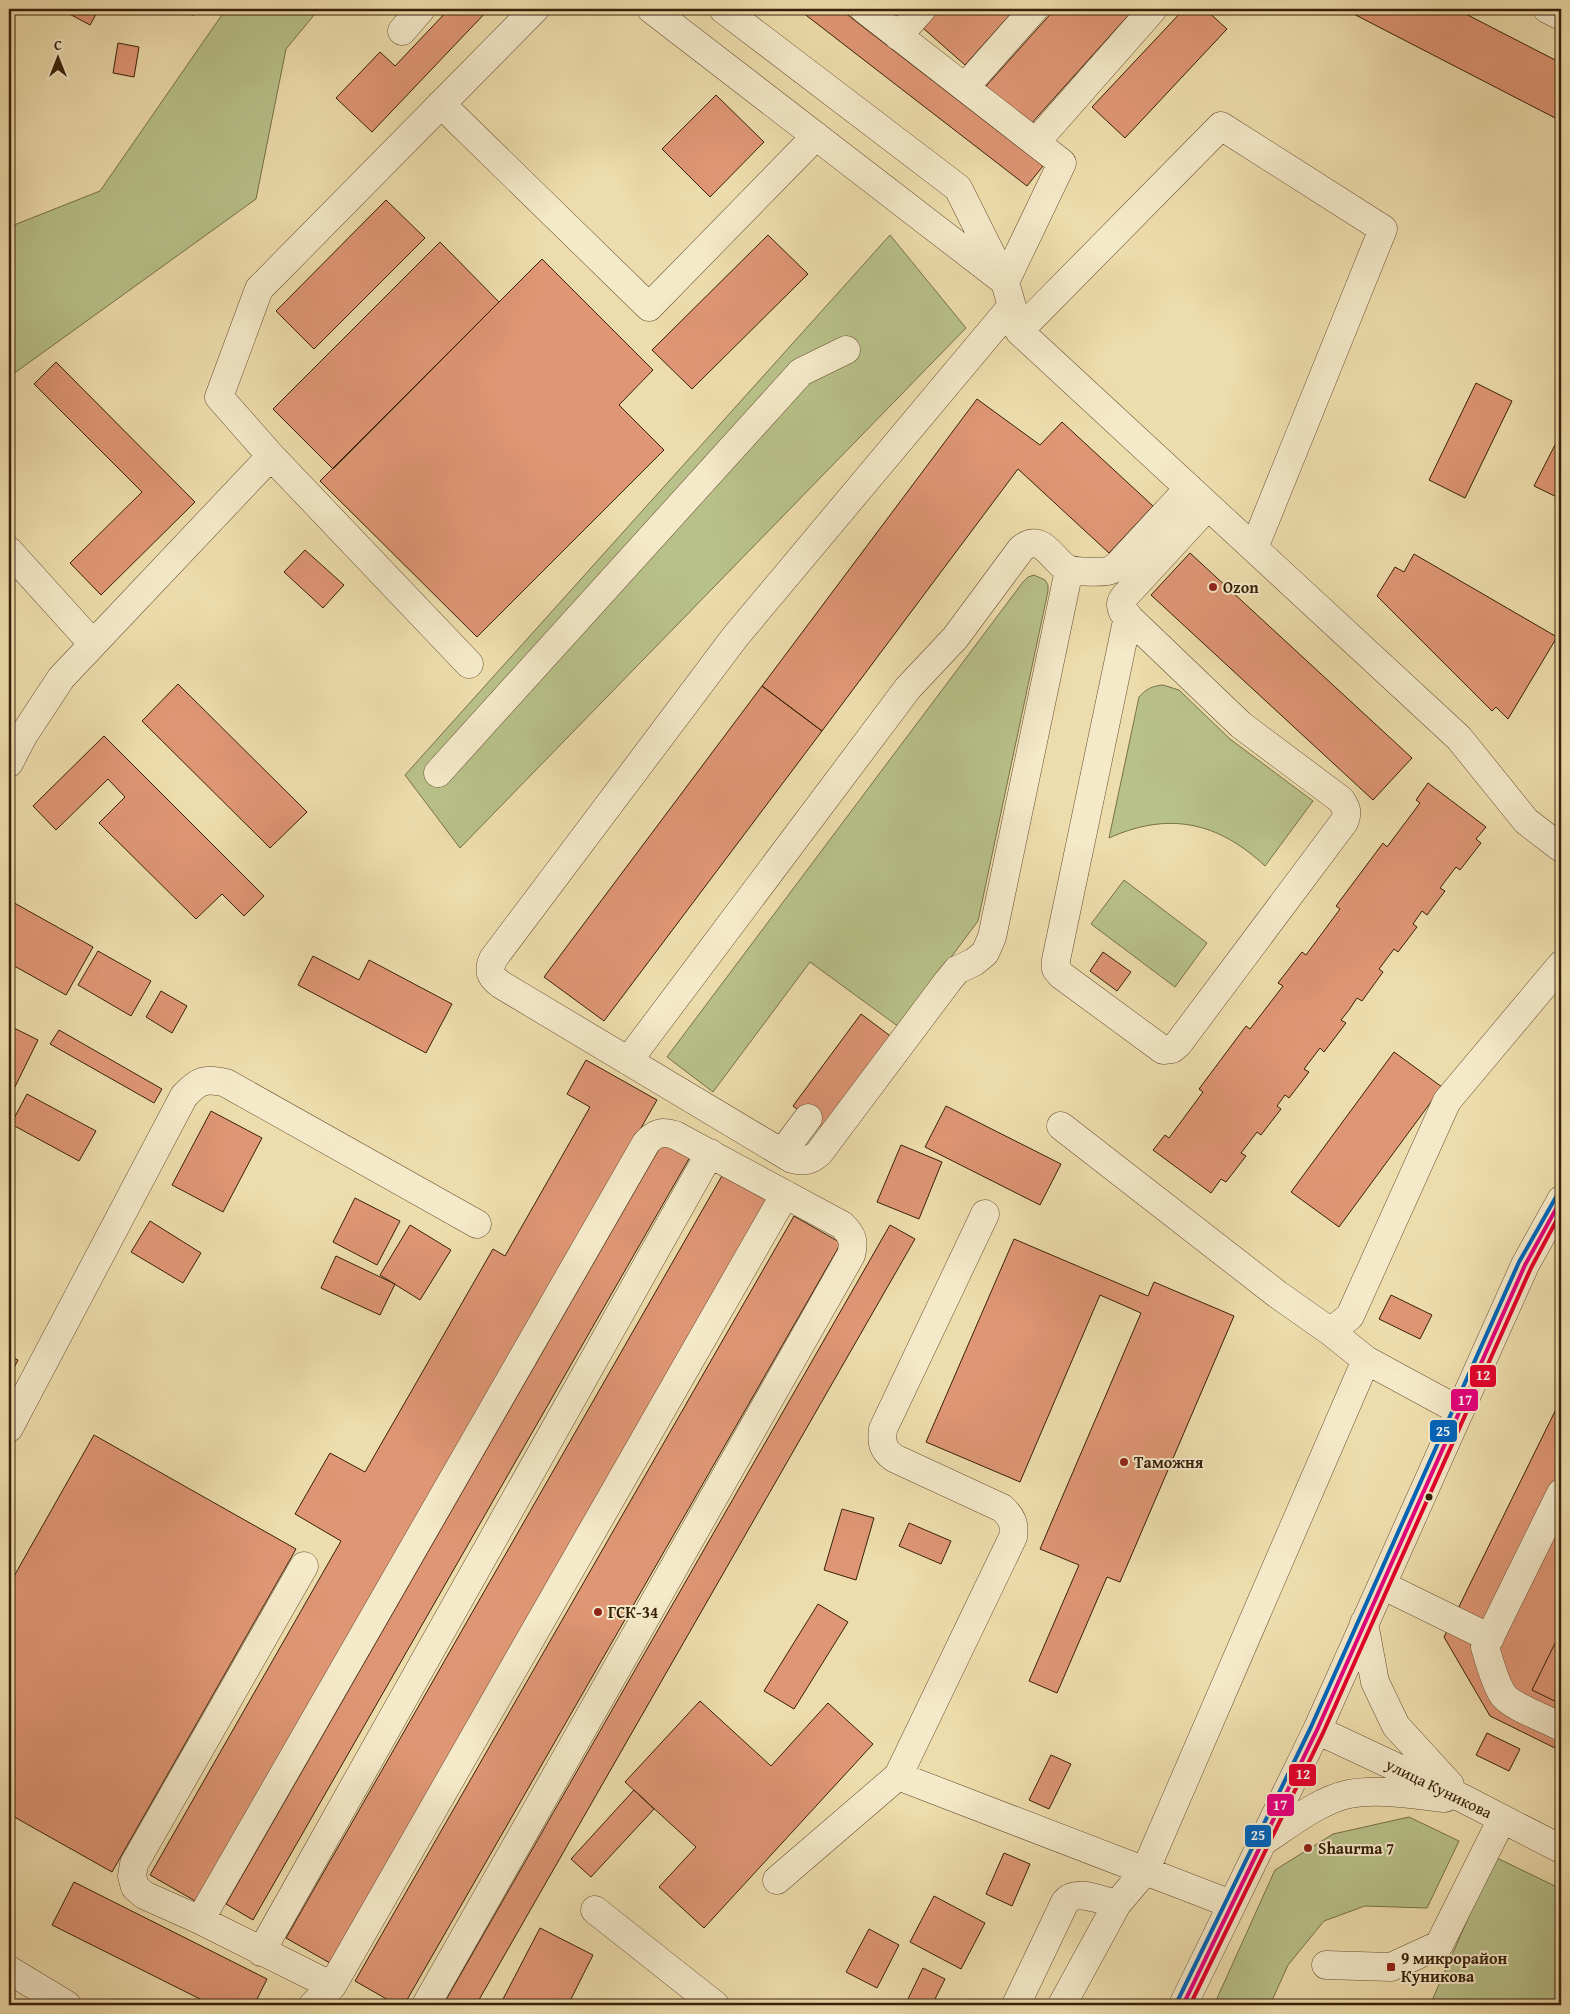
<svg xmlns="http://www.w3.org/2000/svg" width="1570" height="2014" font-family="'Gentium Book Plus',serif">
<rect width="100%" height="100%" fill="#eeddac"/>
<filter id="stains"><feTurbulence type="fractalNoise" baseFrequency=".004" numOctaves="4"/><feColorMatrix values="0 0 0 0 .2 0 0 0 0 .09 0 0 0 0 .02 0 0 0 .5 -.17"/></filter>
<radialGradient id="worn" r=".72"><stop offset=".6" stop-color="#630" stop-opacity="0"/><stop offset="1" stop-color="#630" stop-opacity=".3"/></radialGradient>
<!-- green -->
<path fill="#b8c189" stroke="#787049" d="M226,9H319L286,49L256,199L9,377V227L100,191Z
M890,235L966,328L460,848L405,775Z
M1034,575L1045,580L1048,585V591L978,921L899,1027L810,962L713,1092L667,1057L1023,582L1028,577Z
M1163,685L1179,690L1230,739L1313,801L1265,866C1218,822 1169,811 1109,838L1139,697C1146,689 1152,686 1163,685Z
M1124,880L1207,943L1175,987L1091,924Z
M1409,1817L1459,1841L1427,1908L1365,1906L1324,1921L1288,1965L1270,2005H1214L1275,1870L1333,1834Z
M1495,1857L1561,1889V2005H1430Z"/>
<!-- building -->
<path fill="#df9674" stroke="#382009" d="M62,9H99L90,25L62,10Z
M178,9H195L194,15L177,13Z
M449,9H489L372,132L336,98L380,52L395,66Z
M798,9H840L1043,166L1027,186Z
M890,9H906L899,17Z
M940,9H1015L965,65L923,28Z
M1055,9H1134L1030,125L986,86Z
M1184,9H1205L1227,29L1125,138L1092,107Z
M1344,9H1456L1561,63V121Z
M118,43L139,47L134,77L113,73Z
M716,95L764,142L710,197L662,149Z
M386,200L425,238L314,349L276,311Z
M768,235L808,274L692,389L652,350Z
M440,242L499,302L333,469L273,409Z
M542,259L653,370L619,405L664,450L477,637L320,481Z
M56,362L195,502L101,595L70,563L142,492L34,384Z
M1476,383L1512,401L1465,498L1429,480Z
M977,399L1040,445L1062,422L1153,506L1109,553L1018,469L822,731L762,686Z
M1557,441L1561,443V499L1534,486Z
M305,550L344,585L323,608L284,572Z
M1190,553L1412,758L1373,800L1151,595Z
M1414,554L1557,637L1508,719L1496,707L1492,711L1377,596L1395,567L1404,572Z
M178,684L307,812L270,848L142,721Z
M762,686L822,731L604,1021L544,977Z
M104,736L264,896L244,916L222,894L196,919L99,823L125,797L108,779L56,830L33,806Z
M1428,783L1486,827L1476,839L1481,843L1460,870L1456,867L1440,888L1445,891L1427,915L1422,911L1413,924L1417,927L1398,952L1394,949L1379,969L1383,972L1362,1001L1357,998L1349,1010L1341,1020L1346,1023L1324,1052L1320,1048L1304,1069L1309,1072L1289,1098L1285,1095L1277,1106L1281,1109L1261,1135L1257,1132L1241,1153L1246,1156L1226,1182L1221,1179L1211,1193L1153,1150L1165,1135L1169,1138L1203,1092L1199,1089L1246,1026L1250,1029L1283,986L1278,983L1302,952L1306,955L1340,909L1336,906L1383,843L1387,847L1420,803L1416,800Z
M9,900L93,947L66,995L9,963Z
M98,951L151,981L131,1016L78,985Z
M1103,952L1131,972L1117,991L1090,971Z
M313,956L359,980L369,960L452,1004L426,1053L298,985Z
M161,991L187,1006L172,1033L146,1017Z
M861,1014L893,1038L824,1130L793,1106Z
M12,1027L38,1040L9,1099V1034Z
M59,1030L162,1089L154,1103L50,1044Z
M1394,1052L1442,1087L1339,1227L1291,1192Z
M586,1060L657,1100L197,1902L150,1875L341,1541L295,1514L330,1453L365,1472L493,1249L505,1256L590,1107L567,1094Z
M27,1094L96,1131L79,1161L11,1124Z
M946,1106L1061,1164L1040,1205L925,1147Z
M211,1111L262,1138L223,1212L172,1185Z
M663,1142L690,1157L253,1920L226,1904Z
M901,1145L942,1162L919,1219L877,1202Z
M723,1174L768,1200L330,1963L286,1938Z
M355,1198L400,1221L377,1265L333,1242Z
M794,1216L841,1243L404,2005H397L355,1981Z
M150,1221L201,1253L183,1283L131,1252Z
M410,1225L451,1250L420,1300L380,1275Z
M890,1225L915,1239L532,1907L476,2005H443Z
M1014,1239L1148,1296L1154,1282L1234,1316L1120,1582L1107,1577L1057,1693L1029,1681L1079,1565L1040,1549L1141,1313L1100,1295L1020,1482L926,1442Z
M336,1256L395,1284L380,1315L321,1288Z
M1391,1295L1432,1315L1420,1339L1379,1319Z
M9,1355L18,1360L9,1377Z
M1561,1399V1751L1490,1716L1444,1637Z
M94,1435L296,1549L112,1872L9,1814V1585Z
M842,1509L874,1518L856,1580L824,1570Z
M909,1523L951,1541L941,1564L899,1546Z
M818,1604L848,1622L794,1709L764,1691Z
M1561,1631V1704L1532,1690Z
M700,1701L771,1766L828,1703L873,1744L704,1928L659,1887L696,1847L625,1782Z
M1487,1733L1520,1749L1509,1771L1476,1755Z
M1051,1755L1071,1764L1049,1809L1029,1800Z
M634,1790L654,1809L591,1877L571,1859Z
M1004,1853L1030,1864L1012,1906L986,1894Z
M74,1882L267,1979L254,2005H212L52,1925Z
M934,1896L985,1923L961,1969L910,1942Z
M540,1928L593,1955L568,2005H510L502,2001Z
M869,1929L899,1945L877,1988L846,1972Z
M923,1968L945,1979L932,2005H914L907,2001Z"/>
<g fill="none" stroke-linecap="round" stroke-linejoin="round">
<defs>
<path id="minor" d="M651,9L1000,278
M723,9L958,188L1005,282L1019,331L1459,738L1526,821L1561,848
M864,9L1062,163L1005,282
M1547,9L1561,16
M402,31L421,9
M898,36L922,9
M965,87L1034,9
M441,104L649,307L816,136
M1036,142L1153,9
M1012,306L735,637L493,959C488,971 490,976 500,984L792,1159C804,1162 810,1161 819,1153L948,981L957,970L974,962L985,953L992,937L1069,570
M1019,331L1221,126L1383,229L1254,548
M9,551L93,644
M1128,616L1056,960V969L1061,975L1163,1050L1172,1049L1178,1044L1344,822C1348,813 1347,809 1341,800L1241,725L1123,612C1120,605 1120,602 1125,596L1208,506
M469,664L271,456L219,397L259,289L535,9
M9,763L23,736L61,678L271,456
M438,773L801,372L846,350
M628,1061L908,688L955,638L1021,549C1043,531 1052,561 1068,569C1074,572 1105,573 1111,570C1113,569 1115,567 1117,566L1189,488
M1061,1126L1277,1294L1331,1332L1366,1360L1460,1411
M782,1153L808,1118
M1331,1332L1350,1316L1447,1101L1561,965
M9,1428L184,1096C199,1080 205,1078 226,1083L477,1224
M1561,1493L1485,1647C1490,1663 1494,1681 1503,1695C1512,1707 1547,1719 1561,1727
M304,1566L134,1864L132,1876L135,1887L144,1895L200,1920L332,1986
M1382,1585L1490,1638
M1364,1623L1375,1682L1396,1726L1450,1785
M1317,1730L1464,1799L1561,1849
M898,1776L1231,1904
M1261,1843C1287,1826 1319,1800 1349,1794C1378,1788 1415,1795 1445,1798
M777,1880L898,1776L1013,1537C1015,1524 1012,1517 1002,1508L894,1458C883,1450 881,1443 883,1429L985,1214
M595,1910L715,2005
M200,1920L646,1143C655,1133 662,1131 675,1135L842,1225C852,1235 855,1241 851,1255L426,2005
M261,1952L710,1153
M1326,1965L1391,1967L1439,1945L1502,1819
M9,1970L67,2005
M313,2005L332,1986L785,1194
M1016,2005L1065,1902C1076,1888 1102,1901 1117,1904
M1062,2005L1117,1904L1145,1871L1366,1360
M1183,2005L1317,1730L1525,1265L1561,1200"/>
</defs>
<!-- minor casing -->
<use href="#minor" stroke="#664f32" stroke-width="29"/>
<!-- minor -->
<use href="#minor" stroke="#f4e9c9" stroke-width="28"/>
<defs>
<path id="bus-1" d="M1183,2005L1317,1730L1525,1265L1561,1200"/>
<path id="bus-2" d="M1190,2005L1323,1733L1531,1268L1561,1212"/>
<path id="bus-3" d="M1177,2002L1311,1727L1519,1262L1556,1197"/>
</defs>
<!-- bus-1 casing -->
<use href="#bus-1" stroke="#f4e9c9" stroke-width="8"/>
<!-- bus-2 casing -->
<use href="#bus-2" stroke="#f4e9c9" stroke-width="8"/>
<!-- bus-3 casing -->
<use href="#bus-3" stroke="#f4e9c9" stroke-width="8"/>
<!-- bus-1 -->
<use href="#bus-1" stroke="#e5007d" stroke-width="4"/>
<!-- bus-2 -->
<use href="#bus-2" stroke="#e4002b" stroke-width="4"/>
<!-- bus-3 -->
<use href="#bus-3" stroke="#0065bd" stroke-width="4"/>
</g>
<!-- markers -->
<g fill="#8f2418" stroke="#f4e9c9" stroke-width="2">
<circle cx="1213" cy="587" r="5"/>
<circle cx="1124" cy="1462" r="5"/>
<circle cx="598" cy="1612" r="5"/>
<circle cx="1308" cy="1848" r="5"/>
<rect x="1386" y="1962" width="10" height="10" rx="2.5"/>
</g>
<circle fill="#382009" stroke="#f4e9c9" stroke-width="2" cx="1429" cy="1497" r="4.5"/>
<g text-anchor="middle" stroke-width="4" stroke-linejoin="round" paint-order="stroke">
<!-- poi labels -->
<g font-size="16" font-weight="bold" fill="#382009" stroke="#f4e9c9" text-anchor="start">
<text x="1223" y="593">Ozon</text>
<text x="1134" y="1468">Таможня</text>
<text x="608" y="1618">ГСК-34</text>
<text x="1318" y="1854">Shaurma 7</text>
<text x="1401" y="1964">9 микрорайон<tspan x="1401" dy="18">Куникова</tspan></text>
</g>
<!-- street labels -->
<g font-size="16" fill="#382009" stroke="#f4e9c9">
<text transform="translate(1439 1788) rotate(26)" y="6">улица Куникова</text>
</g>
</g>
<g stroke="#f4e9c9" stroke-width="2">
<rect x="1469" y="1364" width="28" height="24" rx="5" fill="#e4002b"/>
<rect x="1450" y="1388" width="29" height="24" rx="5" fill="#e5007d"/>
<rect x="1429" y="1419" width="29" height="24" rx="5" fill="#0065bd"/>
<rect x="1288" y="1763" width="29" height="24" rx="5" fill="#e4002b"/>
<rect x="1266" y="1793" width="29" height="24" rx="5" fill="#e5007d"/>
<rect x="1244" y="1824" width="28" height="24" rx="5" fill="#0065bd"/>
</g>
<g font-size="14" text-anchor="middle" font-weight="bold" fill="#fff">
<text x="1483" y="1380">12</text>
<text x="1465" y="1405">17</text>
<text x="1443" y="1436">25</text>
<text x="1303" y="1779">12</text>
<text x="1280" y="1810">17</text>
<text x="1258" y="1840">25</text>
</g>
<!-- margin -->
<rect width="1570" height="2014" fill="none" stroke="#eeddac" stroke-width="30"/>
<rect x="10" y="10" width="1550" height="1994" fill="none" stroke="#382009" stroke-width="2.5"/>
<rect x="15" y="15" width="1540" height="1984" fill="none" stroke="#382009"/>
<!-- north arrow -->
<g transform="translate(58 58)" stroke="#f4e9c9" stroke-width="4" paint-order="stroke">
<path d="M0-4L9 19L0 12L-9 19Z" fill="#382009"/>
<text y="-8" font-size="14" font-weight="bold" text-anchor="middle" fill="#382009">С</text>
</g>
<rect width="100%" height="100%" filter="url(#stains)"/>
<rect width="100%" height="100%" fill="url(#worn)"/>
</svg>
